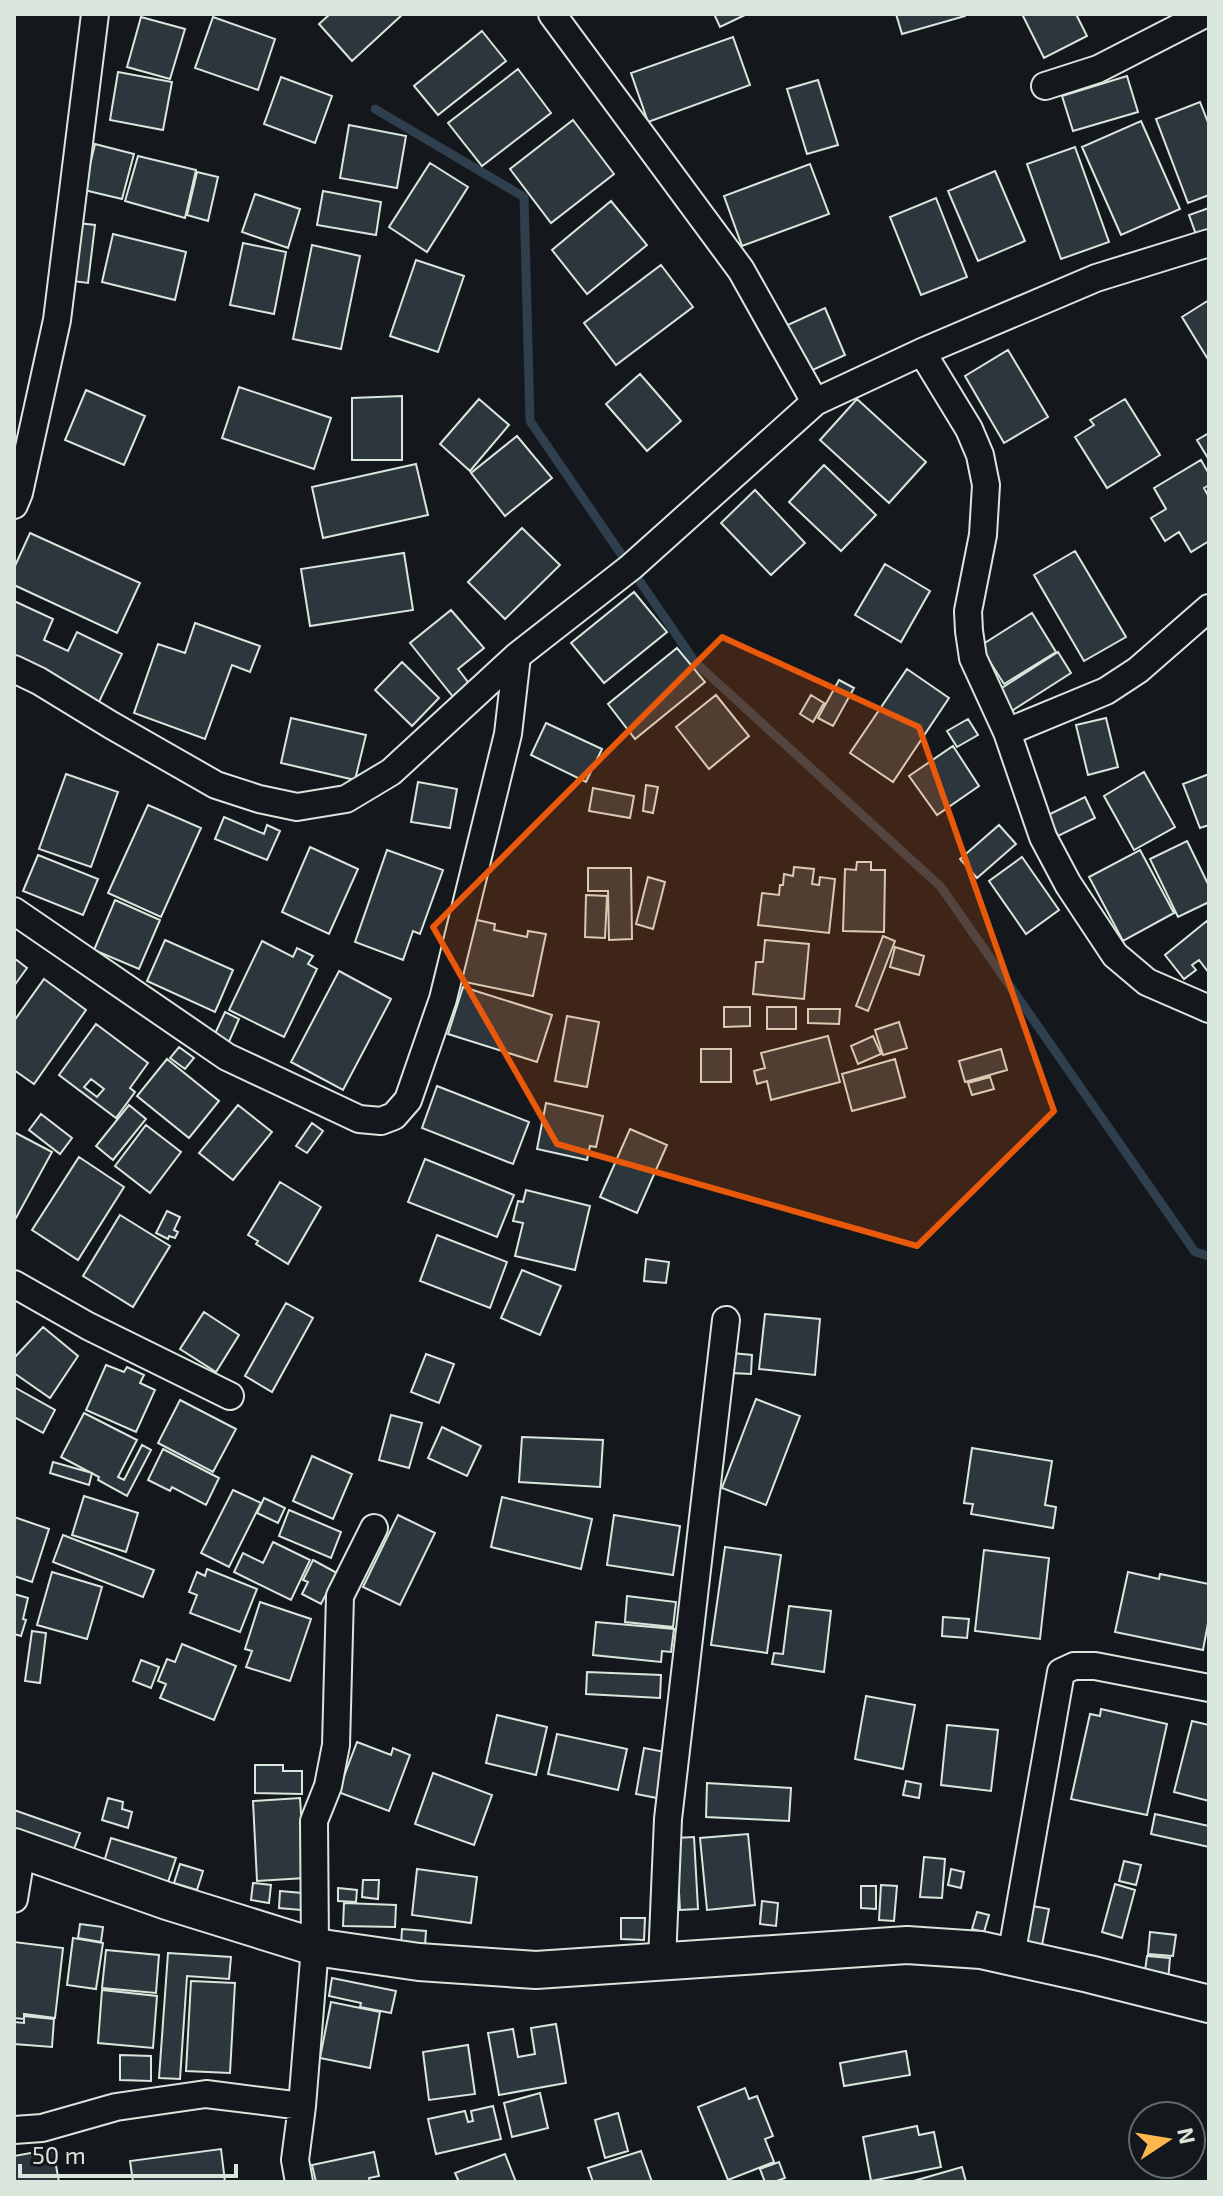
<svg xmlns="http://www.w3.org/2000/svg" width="1223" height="2196" font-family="'Exo 2',sans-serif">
<rect width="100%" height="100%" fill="#14181c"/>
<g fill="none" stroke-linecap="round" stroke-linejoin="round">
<!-- stream -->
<path stroke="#2f3f4d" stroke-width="9" d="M375,109L524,197L530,421L695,662L941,887L1195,1252L1209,1256"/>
</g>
<!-- building -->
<path fill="#2c363c" stroke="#d8e6dc" stroke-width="2" fill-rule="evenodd" d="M330,14H403L352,61L319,24Z
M714,14H747L720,27Z
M896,14H965V16L902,34Z
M1022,14H1076L1087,36L1044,58Z
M141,17L185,29L170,79L127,67Z
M213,17L275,39L258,90L195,68Z
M482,31L506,61L438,115L414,86Z
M733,37L750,85L648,122L631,73Z
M518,69L551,113L482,166L448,123Z
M118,72L172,82L163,130L110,120Z
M1127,76L1138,112L1073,131L1062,96Z
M281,77L332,96L315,143L264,124Z
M818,80L838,145L807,154L787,89Z
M1200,102L1209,125V195L1188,203L1156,119Z
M573,120L614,174L551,223L510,169Z
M1141,121L1180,209L1121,235L1082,147Z
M349,125L406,136L397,188L340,178Z
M95,144L134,154L122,199L84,190Z
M1075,147L1109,242L1061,259L1027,164Z
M138,156L196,170L185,218L125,201Z
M430,163L468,187L427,252L389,227Z
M810,164L829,214L742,246L724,196Z
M995,171L1025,241L978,261L948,191Z
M197,172L218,177L208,221L187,215Z
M323,191L381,202L376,235L317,225Z
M255,194L300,209L288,248L242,232Z
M936,198L967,277L921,295L890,217Z
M611,201L647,245L587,294L552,250Z
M1209,208V236L1198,240L1189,215Z
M78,223L95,225L88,283L72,281Z
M113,234L186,252L175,300L102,282Z
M243,243L286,252L274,314L230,305Z
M312,245L360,256L341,349L293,339Z
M416,260L464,276L438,352L390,336Z
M661,265L693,307L616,365L584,323Z
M1209,300V361L1182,317Z
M825,308L845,355L802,375L781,328Z
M1008,350L1048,417L1004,443L965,376Z
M640,374L681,421L647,451L606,404Z
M239,387L331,418L314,469L222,438Z
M86,390L145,416L124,465L65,440Z
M402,396V460H352V398Z
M479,399L509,425L470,471L440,444Z
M857,399L926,462L889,503L820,440Z
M1125,399L1160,455L1107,488L1075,437L1094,425L1090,420Z
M1209,433V460L1197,440Z
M517,436L552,478L505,516L471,473Z
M1201,460L1209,474V485L1204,488L1209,497V541L1191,552L1179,532L1165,541L1151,518L1166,509L1154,488Z
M416,464L428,515L323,538L312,487Z
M824,465L876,515L841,551L789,502Z
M755,490L805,543L771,575L721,523Z
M522,528L560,565L505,619L468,582Z
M30,533L140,583L117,633L14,585V568Z
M1075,551L1126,637L1084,661L1034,575Z
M404,553L413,610L310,626L301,569Z
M885,564L930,591L901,642L855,615Z
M634,592L667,632L604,683L571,643Z
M14,601L53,619L44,640L68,651L77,632L122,654L98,704L14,663Z
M451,610L484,648L458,669L471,686L454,698L410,643Z
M1032,613L1056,652L1004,684L980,646Z
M195,623L260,646L250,672L232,665L205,739L134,713L158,644L185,653Z
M677,648L705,682L635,739L608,704Z
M1058,652L1071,673L1010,712L997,691Z
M402,662L439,698L412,726L375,690Z
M907,669L949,698L893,782L850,753Z
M839,680L854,688L833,726L818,718Z
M716,695L749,736L709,769L676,727Z
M811,695L824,703L813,722L800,714Z
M291,718L366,735L355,780L281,763Z
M1106,718L1118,767L1088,775L1076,725Z
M968,719L978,735L957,747L947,731Z
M546,723L602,749L586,782L531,755Z
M953,746L979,786L937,815L909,776Z
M1144,772L1175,827L1134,850L1104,796Z
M66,774L118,792L91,867L39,849Z
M1209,774V825L1200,828L1183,784Z
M418,782L457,789L450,828L411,822Z
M646,785L658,787L653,813L643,811Z
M593,788L634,796L630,818L589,811Z
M1085,797L1095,818L1058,836L1048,815Z
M148,805L201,828L161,917L108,893Z
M224,817L264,834L267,825L280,831L267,860L215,839Z
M999,825L1016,844L977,878L960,859Z
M1187,841L1209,886V902L1178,917L1150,859Z
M310,847L358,869L329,934L282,912Z
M387,850L443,870L420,934L413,931L403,960L355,942Z
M1140,850L1174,913L1123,941L1089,877Z
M38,855L98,879L83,915L23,891Z
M1022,857L1059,910L1026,934L989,881Z
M857,862H871V870H885L884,932L843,931L845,869L856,870Z
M794,867L814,869L812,884L819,885L820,877L835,879L829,933L758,925L762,893L779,895L780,885H783L784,874L793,876Z
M588,868H631L632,939L609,940L608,891H588Z
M648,877L665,882L653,929L636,924Z
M586,895L607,896L605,938L585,937Z
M115,900L160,920L139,969L94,950Z
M473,919L495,924L494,930L527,937L528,931L546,934L533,996L460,981Z
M1208,920L1209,973L1199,960L1192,965L1196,970L1184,979L1165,955Z
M883,936L895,941L868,1011L856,1006Z
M165,940L233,970L215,1012L147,981Z
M765,940L809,944L804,999L753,994L756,962H763Z
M262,941L293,957L297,948L313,956L308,964L317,969L284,1037L229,1010Z
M895,947L924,956L919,975L890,967Z
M14,958L27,968L14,986Z
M339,971L391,999L343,1090L291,1062Z
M44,979L86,1010L34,1084L14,1070V1021Z
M463,987L552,1015L537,1062L448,1034Z
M724,1007H750V1026L724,1027Z
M767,1007H796V1029H767Z
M808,1009H840L839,1024L808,1023Z
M225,1012L239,1019L228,1044L213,1038Z
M567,1016L599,1022L587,1087L555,1081Z
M899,1022L907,1048L883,1055L875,1030Z
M96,1024L148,1063L130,1088L135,1092L116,1118L59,1075ZM91,1079L104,1089L97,1097L84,1087Z
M828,1036L840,1082L771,1100L767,1081L757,1084L754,1071L765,1068L761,1053Z
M873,1036L881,1054L858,1064L851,1046Z
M179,1047L194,1058L185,1069L170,1058Z
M701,1049H731V1082H701Z
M1001,1049L1007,1070L965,1082L959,1061Z
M167,1059L219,1101L189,1138L137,1096Z
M895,1059L905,1097L852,1111L842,1074Z
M990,1077L994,1089L972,1095L968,1083Z
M437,1086L529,1122L513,1164L422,1128Z
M546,1103L603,1116L596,1147L590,1146L587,1160L537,1149Z
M129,1105L146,1119L113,1160L96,1146Z
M238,1105L272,1132L233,1180L199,1153Z
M41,1114L72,1138L60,1154L29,1130Z
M312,1123L323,1131L307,1153L296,1146Z
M146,1125L181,1152L150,1193L115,1166Z
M630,1129L667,1145L637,1213L600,1197Z
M14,1132L52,1152L16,1218L14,1217Z
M79,1157L124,1187L78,1260L32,1230Z
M425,1159L514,1195L497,1237L408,1202Z
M280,1182L321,1207L288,1264L256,1244L258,1241L248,1235Z
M526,1190L590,1206L575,1270L515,1256L523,1223L513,1221L518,1201L523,1202Z
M167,1211L180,1217L174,1230L178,1232L175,1238L169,1236L168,1239L156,1233Z
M120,1215L170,1246L133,1307L83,1276Z
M437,1235L507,1262L490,1308L420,1281Z
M646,1259L669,1262L666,1283L644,1281Z
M522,1270L561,1286L540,1335L501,1318Z
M286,1303L313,1318L272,1392L245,1376Z
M204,1312L239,1335L216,1372L180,1349Z
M765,1314L820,1319L815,1375L759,1369Z
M43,1327L78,1356L50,1398L14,1373V1358Z
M732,1353L752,1355L751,1374L731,1373Z
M426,1354L454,1364L439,1403L411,1392Z
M106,1365L124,1372L127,1367L144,1375L140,1383L155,1390L136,1432L86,1410Z
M14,1387L55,1410L43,1433L14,1417Z
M756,1399L800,1416L766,1505L722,1488Z
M180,1400L236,1429L213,1472L158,1443Z
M84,1413L137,1440L118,1477L124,1480L142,1445L151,1450L127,1496L98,1480L99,1477L61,1457Z
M391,1415L422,1423L409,1468L379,1460Z
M442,1427L481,1446L467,1476L428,1458Z
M522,1437L603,1440L600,1487L519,1482Z
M972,1448L1052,1461L1045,1505L1056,1507L1053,1528L971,1514L973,1504L964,1503Z
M163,1449L219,1478L206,1505L172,1487L170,1491L148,1480Z
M312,1456L352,1474L333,1519L293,1501Z
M53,1462L92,1473L89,1485L50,1473Z
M233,1490L261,1503L229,1567L201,1553Z
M84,1496L138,1513L126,1552L72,1535Z
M502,1497L592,1519L581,1569L491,1547Z
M264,1498L285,1508L278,1523L257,1513Z
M289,1510L341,1532L331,1558L279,1536Z
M398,1515L435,1533L400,1605L363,1587Z
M614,1515L680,1526L673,1575L607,1565Z
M14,1517L49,1529L32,1582L14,1576Z
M63,1535L154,1570L143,1597L53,1562Z
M273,1542L310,1560L291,1600L234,1572L243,1553L263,1563Z
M725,1547L781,1555L767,1653L711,1645Z
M984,1550L1049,1558L1040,1639L975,1631Z
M313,1560L337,1573L321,1604L302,1594L308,1582L303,1580Z
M207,1569L257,1589L240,1632L190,1613L197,1595L189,1592L197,1572L205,1576Z
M52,1572L102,1587L87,1639L37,1625Z
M1128,1572L1159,1579L1160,1574L1209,1584V1618L1203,1650L1115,1632Z
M14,1594L28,1598L23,1619L26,1620L21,1636L14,1634Z
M627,1596L676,1602L673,1627L625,1622Z
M260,1602L311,1619L290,1681L246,1667L252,1651L245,1649Z
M789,1606L831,1611L824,1672L772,1664L774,1653L783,1654Z
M943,1617L969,1619L967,1638L942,1636Z
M596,1622L674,1629L671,1652L662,1651L661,1662L593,1655Z
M32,1631L46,1633L40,1683L25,1681Z
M182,1644L236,1666L214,1720L160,1698L166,1684L158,1681L167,1659L175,1662Z
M141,1660L159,1667L151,1688L133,1681Z
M587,1672L661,1675L660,1698L586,1694Z
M866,1696L915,1705L903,1769L855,1759Z
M1101,1709L1167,1724L1147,1815L1071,1799L1090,1714L1100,1716Z
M497,1715L547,1727L536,1775L486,1763Z
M1192,1721L1209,1725V1801L1174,1792Z
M947,1725L998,1730L991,1791L941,1785Z
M557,1734L627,1749L618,1790L548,1774Z
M357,1742L391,1755L393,1748L410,1755L389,1811L338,1792Z
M644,1748L665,1752L657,1798L636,1794Z
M255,1765H283V1771H302V1794L255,1793Z
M433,1773L492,1795L474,1845L415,1824Z
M906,1781L921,1784L919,1798L903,1795Z
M707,1783L791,1788L789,1821L706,1817Z
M108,1798L123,1802L122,1809L132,1812L128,1828L102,1820Z
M300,1798L305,1878L257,1881L253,1801Z
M14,1810L80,1833L70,1860L14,1841Z
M1155,1814L1209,1826V1847L1151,1834Z
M748,1834L755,1905L707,1910L700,1838Z
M694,1837L698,1909L680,1910L676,1838Z
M111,1838L176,1858L168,1882L104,1862Z
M924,1857L945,1859L942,1898L920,1897Z
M1124,1861L1141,1865L1136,1885L1119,1881Z
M180,1864L203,1871L197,1890L174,1883Z
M417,1869L477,1877L471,1923L412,1915Z
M951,1869L964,1872L961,1888L948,1885Z
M363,1880H379L378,1899L362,1897Z
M253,1883L271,1885L269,1903L251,1900Z
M1115,1884L1135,1890L1122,1938L1102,1932Z
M881,1885L897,1886L894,1921L879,1920Z
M861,1886H876V1909L861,1908Z
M338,1888L357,1890L356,1902L338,1901Z
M280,1891L302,1893L301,1910L279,1908Z
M762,1901L778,1903L776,1926L760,1924Z
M344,1903L396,1905L395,1927L343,1926Z
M1022,1904L1049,1909L1042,1945L1015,1939Z
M977,1912L989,1915L984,1932L972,1929Z
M621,1918H645L644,1940L621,1939Z
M80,1924L103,1927L101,1942L78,1938Z
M402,1929L426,1931L425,1946L401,1945Z
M1150,1932L1176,1935L1173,1956L1148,1954Z
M73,1938L103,1943L96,1989L67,1985Z
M14,1942L63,1948L55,2018L24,2014V2019L14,2018Z
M106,1950L159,1955L156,1993L102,1988Z
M168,1953L231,1957L229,1979L187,1976L180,2079L159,2078Z
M1147,1956L1170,1958L1168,1981L1144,1978Z
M332,1978L396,1991L391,2013L360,2007L361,2003L329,1996Z
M191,1981L235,1983L230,2073L186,2071Z
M102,1990L157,1996L153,2048L98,2043Z
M331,2002L380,2012L370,2068L320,2058Z
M24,2016L54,2019L52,2047L14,2044V2022L24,2023Z
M556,2024L566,2083L499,2095L488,2033L513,2029L518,2057L535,2054L531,2028Z
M468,2045L475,2094L429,2100L423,2052Z
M906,2051L910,2075L844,2086L840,2063Z
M120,2055L151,2056V2081L120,2080Z
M745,2088L749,2099L757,2096L773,2136L765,2139L774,2162L728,2180L698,2107Z
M540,2093L548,2128L512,2137L504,2103Z
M493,2106L501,2139L436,2154L428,2119L465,2111L468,2122L473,2121L471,2111Z
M618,2113L628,2151L605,2158L595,2120Z
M917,2126L919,2135L934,2132L941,2167L871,2181L863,2137Z
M53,2149L59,2182H14V2156Z
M221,2149L225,2182H133L130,2161Z
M641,2151L652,2182H593L588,2168Z
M374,2152L379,2176L369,2178L370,2182H316L312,2165Z
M505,2154L516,2182H459L455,2173Z
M779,2162L785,2178L774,2182H765L760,2169Z
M962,2167L966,2182H910Z"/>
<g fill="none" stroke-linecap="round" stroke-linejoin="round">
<defs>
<path id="street" d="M552,14L741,270L815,402
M1045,86L1098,69L1205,14
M922,352L969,429L980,455L986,485L983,535L968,611L969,631L973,658L1007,732L1043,837L1068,884L1115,955L1147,982L1209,1009
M14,505L19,493L57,320L95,14
M14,669L39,681L111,725L216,785L259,799L297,807L346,799L391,772L517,656L631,567L815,402L922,352L1096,278L1209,243
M1007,732L1106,691L1138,670L1209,608
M14,911L227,1057L359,1119L381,1121L394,1116L408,1100L443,999L508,734L517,656
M14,1284L88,1326L230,1396
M14,1899L22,1850
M1011,1957L1061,1672L1074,1666H1095L1209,1688
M662,1961L668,1819L726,1320
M14,2130L42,2128L116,2107L206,2094L302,2106
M299,2182L295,2160L302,2106L315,1947L314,1821L328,1786L336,1745L340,1596L374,1528"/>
<path id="secondary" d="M14,1847L167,1901L315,1947L419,1962L536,1970L907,1945L981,1950L1089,1974L1209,2004"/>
</defs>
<!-- street casing -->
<use href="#street" stroke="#d8e6dc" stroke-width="30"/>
<!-- secondary casing -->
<use href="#secondary" stroke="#d8e6dc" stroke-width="40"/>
<!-- street -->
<use href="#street" stroke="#14181c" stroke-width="26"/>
<!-- secondary -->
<use href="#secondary" stroke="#14181c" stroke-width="36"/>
</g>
<!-- marked area -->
<path fill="#e8590c" fill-opacity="0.2" stroke="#e8590c" stroke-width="6" stroke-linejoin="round" d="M722,637L919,727L1054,1111L917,1246L557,1144L433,927Z"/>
<!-- border -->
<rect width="1223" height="2196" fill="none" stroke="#d8e6dc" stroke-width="32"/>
<!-- north arrow -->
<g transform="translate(1167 2140) rotate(78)"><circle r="38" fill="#14181c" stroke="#626a69" stroke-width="2"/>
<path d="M0-6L14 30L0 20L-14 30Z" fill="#ffb74d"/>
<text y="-12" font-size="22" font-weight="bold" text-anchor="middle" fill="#d8e6dc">N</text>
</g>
<!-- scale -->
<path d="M20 2164v12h216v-12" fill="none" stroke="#d8e6dc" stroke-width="4"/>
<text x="32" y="2164" font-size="24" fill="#d8e6dc" stroke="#14181c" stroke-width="6" paint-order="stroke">50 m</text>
</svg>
